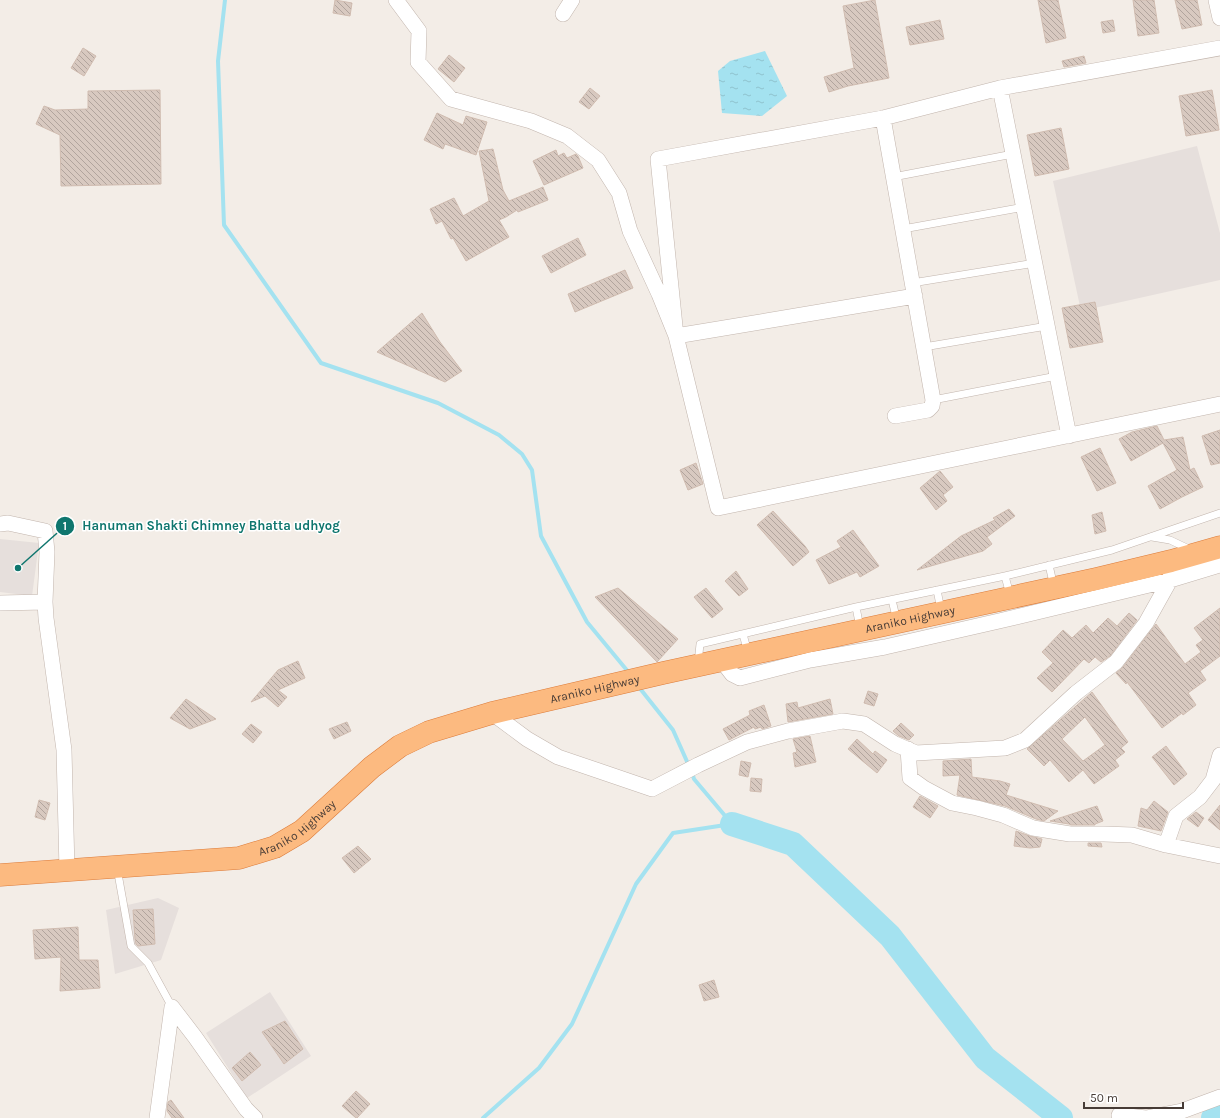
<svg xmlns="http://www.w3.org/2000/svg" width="1220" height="1118" font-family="Karla,sans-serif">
<defs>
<pattern id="water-ripples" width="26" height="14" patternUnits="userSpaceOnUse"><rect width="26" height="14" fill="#a4e2f0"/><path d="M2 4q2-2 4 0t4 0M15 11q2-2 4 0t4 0" fill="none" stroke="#8fc3ce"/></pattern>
<pattern id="building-back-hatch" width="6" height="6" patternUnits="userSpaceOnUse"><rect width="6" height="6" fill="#d8c9c0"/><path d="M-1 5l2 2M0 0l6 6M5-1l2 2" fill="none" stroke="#b1a49d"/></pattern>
</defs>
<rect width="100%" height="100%" fill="#f3ede7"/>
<!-- industrial -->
<path fill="#e6dfdc" d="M1197,146L1220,233V280L1081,311L1053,181Z
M0,539L39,543L32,596L0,592Z
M158,898L179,908L161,960L115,974L106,910Z
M270,992L311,1056L247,1098L206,1033Z"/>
<!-- water -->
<path fill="url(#water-ripples)" d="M765,51L787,96L762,116L722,113L718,71L730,61Z"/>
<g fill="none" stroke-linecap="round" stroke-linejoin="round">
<!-- stream -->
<path stroke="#a4e2f0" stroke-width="4" d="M225,0L218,61L224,225L321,363L438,403L499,435L522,454L532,470L541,536L587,622L630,674
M638,686L673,730L689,766
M692,772L694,779L732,824
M483,1118L539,1068L572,1024L636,884L673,833L732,824"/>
<!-- river -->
<path stroke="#a4e2f0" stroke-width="24" d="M732,824L793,844L890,936L985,1058L1061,1118
M1213,1118L1220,1114"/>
</g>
<!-- building -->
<path fill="url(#building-back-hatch)" stroke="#d0bcb0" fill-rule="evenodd" d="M335,0L352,3L350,16L333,13Z
M875,0L889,78L848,86L829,92L824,77L854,68L843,6Z
M1038,0H1058L1066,38L1046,43Z
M1133,0H1154L1159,33L1138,36Z
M1175,0H1197L1202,25L1182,29Z
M940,20L944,39L910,45L906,27Z
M1113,20L1115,31L1103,33L1101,22Z
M83,48L96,56L84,76L71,68Z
M449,55L465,68L454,82L438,69Z
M1084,56L1086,63L1064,67L1062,61Z
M590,88L600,96L589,109L579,102Z
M160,90L161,184L61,186L60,135L36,124L44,106L55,110L88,109V91Z
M1212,90L1219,130L1186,136L1179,96Z
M437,113L463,125L466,116L487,122L476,155L445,144L443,149L424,140Z
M1061,128L1069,169L1035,176L1027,135Z
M493,149L503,190L509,201L543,187L548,200L518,212L517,210L506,217L499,220L509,237L466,261L453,238L451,239L442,221L436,224L430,209L454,198L463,216L489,201L479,151Z
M556,150L558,156L564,153L567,158L576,154L578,156L583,168L544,185L533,161Z
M578,238L586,255L551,273L542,256Z
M625,270L633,288L575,312L568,294Z
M1095,302L1103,342L1070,348L1062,308Z
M422,313L440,342L462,371L445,382L377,352Z
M1157,426L1164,440L1183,437L1190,470L1194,468L1203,487L1182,497L1160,509L1148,486L1177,470L1163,443L1131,461L1119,439L1132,432Z
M1220,430V463L1211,465L1202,436Z
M1100,448L1116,483L1097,491L1081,457Z
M696,463L703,484L688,490L680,470Z
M940,471L953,487L943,495L947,501L936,510L920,488Z
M1009,509L1015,516L987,537L992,544L983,551L917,570L961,536L995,520L993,518Z
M773,511L805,546L809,552L793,566L757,525Z
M1102,512L1106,531L1095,534L1092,515Z
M853,530L879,566L860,577L857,572L829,584L816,560L841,547L837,541Z
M736,571L748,589L739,596L725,581Z
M618,588L678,639L657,662L595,597Z
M706,588L723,609L712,618L694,597Z
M1220,608V656L1200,671L1206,680L1188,693L1196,705L1183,715L1182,713L1162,728L1127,682L1126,684L1116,673L1123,667L1156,624L1185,664L1201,652L1196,645L1203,640L1194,628Z
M1129,613L1137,620L1110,656L1101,662L1095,657L1089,663L1084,659L1052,692L1037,678L1053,663L1042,652L1063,630L1072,638L1086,625L1093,633L1108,618L1117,626Z
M298,661L305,678L278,690L287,697L278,707L265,696L251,702L278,670Z
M868,691L878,694L874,706L864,703Z
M1092,692L1128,742L1121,748L1125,752L1115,760L1119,766L1094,784L1083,770L1069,782L1050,760L1044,766L1027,749ZM1085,717L1105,745L1083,761L1062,739Z
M186,699L216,719L190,729L170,718Z
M830,699L833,714L788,722L786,704L797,702L798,708Z
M764,705L771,726L762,729L761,727L755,729L754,727L729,740L723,729L750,715L749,711Z
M347,722L351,731L334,739L329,729Z
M901,723L914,735L909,740L899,736L893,731Z
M251,724L262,732L253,743L242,734Z
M810,736L816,762L795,767L793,753L797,752L793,739Z
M857,739L873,754L875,751L887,760L877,773L848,749Z
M1166,746L1187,774L1174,785L1152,757Z
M971,759L972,777L1000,781L1010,784L1006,795L1058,811L1044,821L1036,819L1005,806L957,795L960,775L943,776V761Z
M741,761L751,763L748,777L739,775Z
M751,778L762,779L761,792L750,791Z
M920,796L938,806L930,818L913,807Z
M39,800L50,803L45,820L35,817Z
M1154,801L1168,812L1161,831L1138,826L1141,808L1147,810Z
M1220,805V830L1208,820Z
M1097,806L1103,821L1095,824V825H1071L1069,824L1050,821Z
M1196,812L1204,818L1198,827L1187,819Z
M1016,831L1030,836L1042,839L1040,847L1030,848L1014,846Z
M1088,843H1101L1102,847L1088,846Z
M358,846L371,859L354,873L342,858Z
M153,909L155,944L138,946L136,944L135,939L133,910Z
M78,927L79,960H98L100,988L60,991L61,957L35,959L33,930Z
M714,980L719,997L704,1001L699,985Z
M285,1021L303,1049L284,1064L262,1032Z
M250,1052L261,1065L242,1081L232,1068Z
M356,1091L370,1104L357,1118H356L342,1106Z
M171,1100L184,1118H172L167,1111L168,1102Z"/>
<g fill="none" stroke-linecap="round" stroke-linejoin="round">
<defs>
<path id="service" d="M893,177L1013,154
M903,229L1024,207
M912,283L1035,263
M924,347L1047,326
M933,400L1057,376
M1152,537L1170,540L1191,550
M1049,565L1054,587
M1005,576L1010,595
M937,590L941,610
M892,600L897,621
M856,607L860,628
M743,634L748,653
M698,663L700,644L856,607L1005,576L1112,550L1220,513
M117,868L131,946L148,963L172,1007"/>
<path id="minor" d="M396,0L419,31L418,62L451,99L531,121L567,136L598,160L619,193L630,231L659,294L676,336L915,296
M1216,0L1220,18
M563,14L572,0
M1220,48L1000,88L883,118L658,159L676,336L718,508L1220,404
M1000,88L1069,436
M883,118L933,400L932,406L928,410L895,416
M0,524L8,523L45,531L47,552L45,602L46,618L64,750L67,870
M0,603L45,602
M722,661L732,674L740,678L810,660L885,647L999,621L1170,580L1220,565
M492,713L527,739L558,757L652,789L698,765L747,742L788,731L843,721L864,724L895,744L916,753L1005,748L1025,740L1076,693L1116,662L1146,623L1170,580L1171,561
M908,749L910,778L924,788L952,803L977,808L1003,815L1033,828L1070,834H1104L1132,835L1166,845
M1220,755L1213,780L1200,797L1176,816L1166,845L1220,856
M172,1007L195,1037L246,1109L255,1118
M1119,1115L1146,1118L1182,1111L1220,1097
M157,1118L172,1007"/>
<g id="trunk">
<path id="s1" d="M0,875L239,858L275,847L302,831L372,767L400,746L429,732L492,713L663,673L1096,579L1171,561L1220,547"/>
</g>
</defs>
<!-- service casing -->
<use href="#service" stroke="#c2b5ad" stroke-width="8"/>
<!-- minor casing -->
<use href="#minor" stroke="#c2b5ad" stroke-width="16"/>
<!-- trunk casing -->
<use href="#trunk" stroke="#dc7b39" stroke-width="23"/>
<!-- service -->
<use href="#service" stroke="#fff" stroke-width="7"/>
<!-- minor -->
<use href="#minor" stroke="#fff" stroke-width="15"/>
<!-- trunk -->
<use href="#trunk" stroke="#fcba80" stroke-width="22"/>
</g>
<g text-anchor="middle" stroke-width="3" stroke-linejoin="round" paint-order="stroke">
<!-- street labels -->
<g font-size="12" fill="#473c36" stroke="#fff">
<text dy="4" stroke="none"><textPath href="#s1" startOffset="965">Araniko Highway</textPath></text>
<text dy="4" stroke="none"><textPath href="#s1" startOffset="642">Araniko Highway</textPath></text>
<text dy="4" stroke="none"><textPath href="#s1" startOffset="306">Araniko Highway</textPath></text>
</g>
</g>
<!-- callouts -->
<path fill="none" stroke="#0f766e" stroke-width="1.5" d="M18 568L65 526"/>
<g fill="#0f766e" stroke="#fff" stroke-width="1.5">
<circle cx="18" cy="568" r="4"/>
<circle cx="65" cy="526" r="10"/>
</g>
<g font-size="12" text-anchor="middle" font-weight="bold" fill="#fff">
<text x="65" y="530">1</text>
</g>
<g font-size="13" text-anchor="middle" font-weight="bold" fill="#0f766e" stroke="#fff" stroke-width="3" stroke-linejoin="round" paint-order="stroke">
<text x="211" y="530">Hanuman Shakti Chimney Bhatta udhyog</text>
</g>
<!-- scale -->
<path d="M1084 1102v6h99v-6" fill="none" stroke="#473c36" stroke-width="2"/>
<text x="1090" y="1102" font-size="12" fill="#473c36" stroke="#ffffff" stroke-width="3" paint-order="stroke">50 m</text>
</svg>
